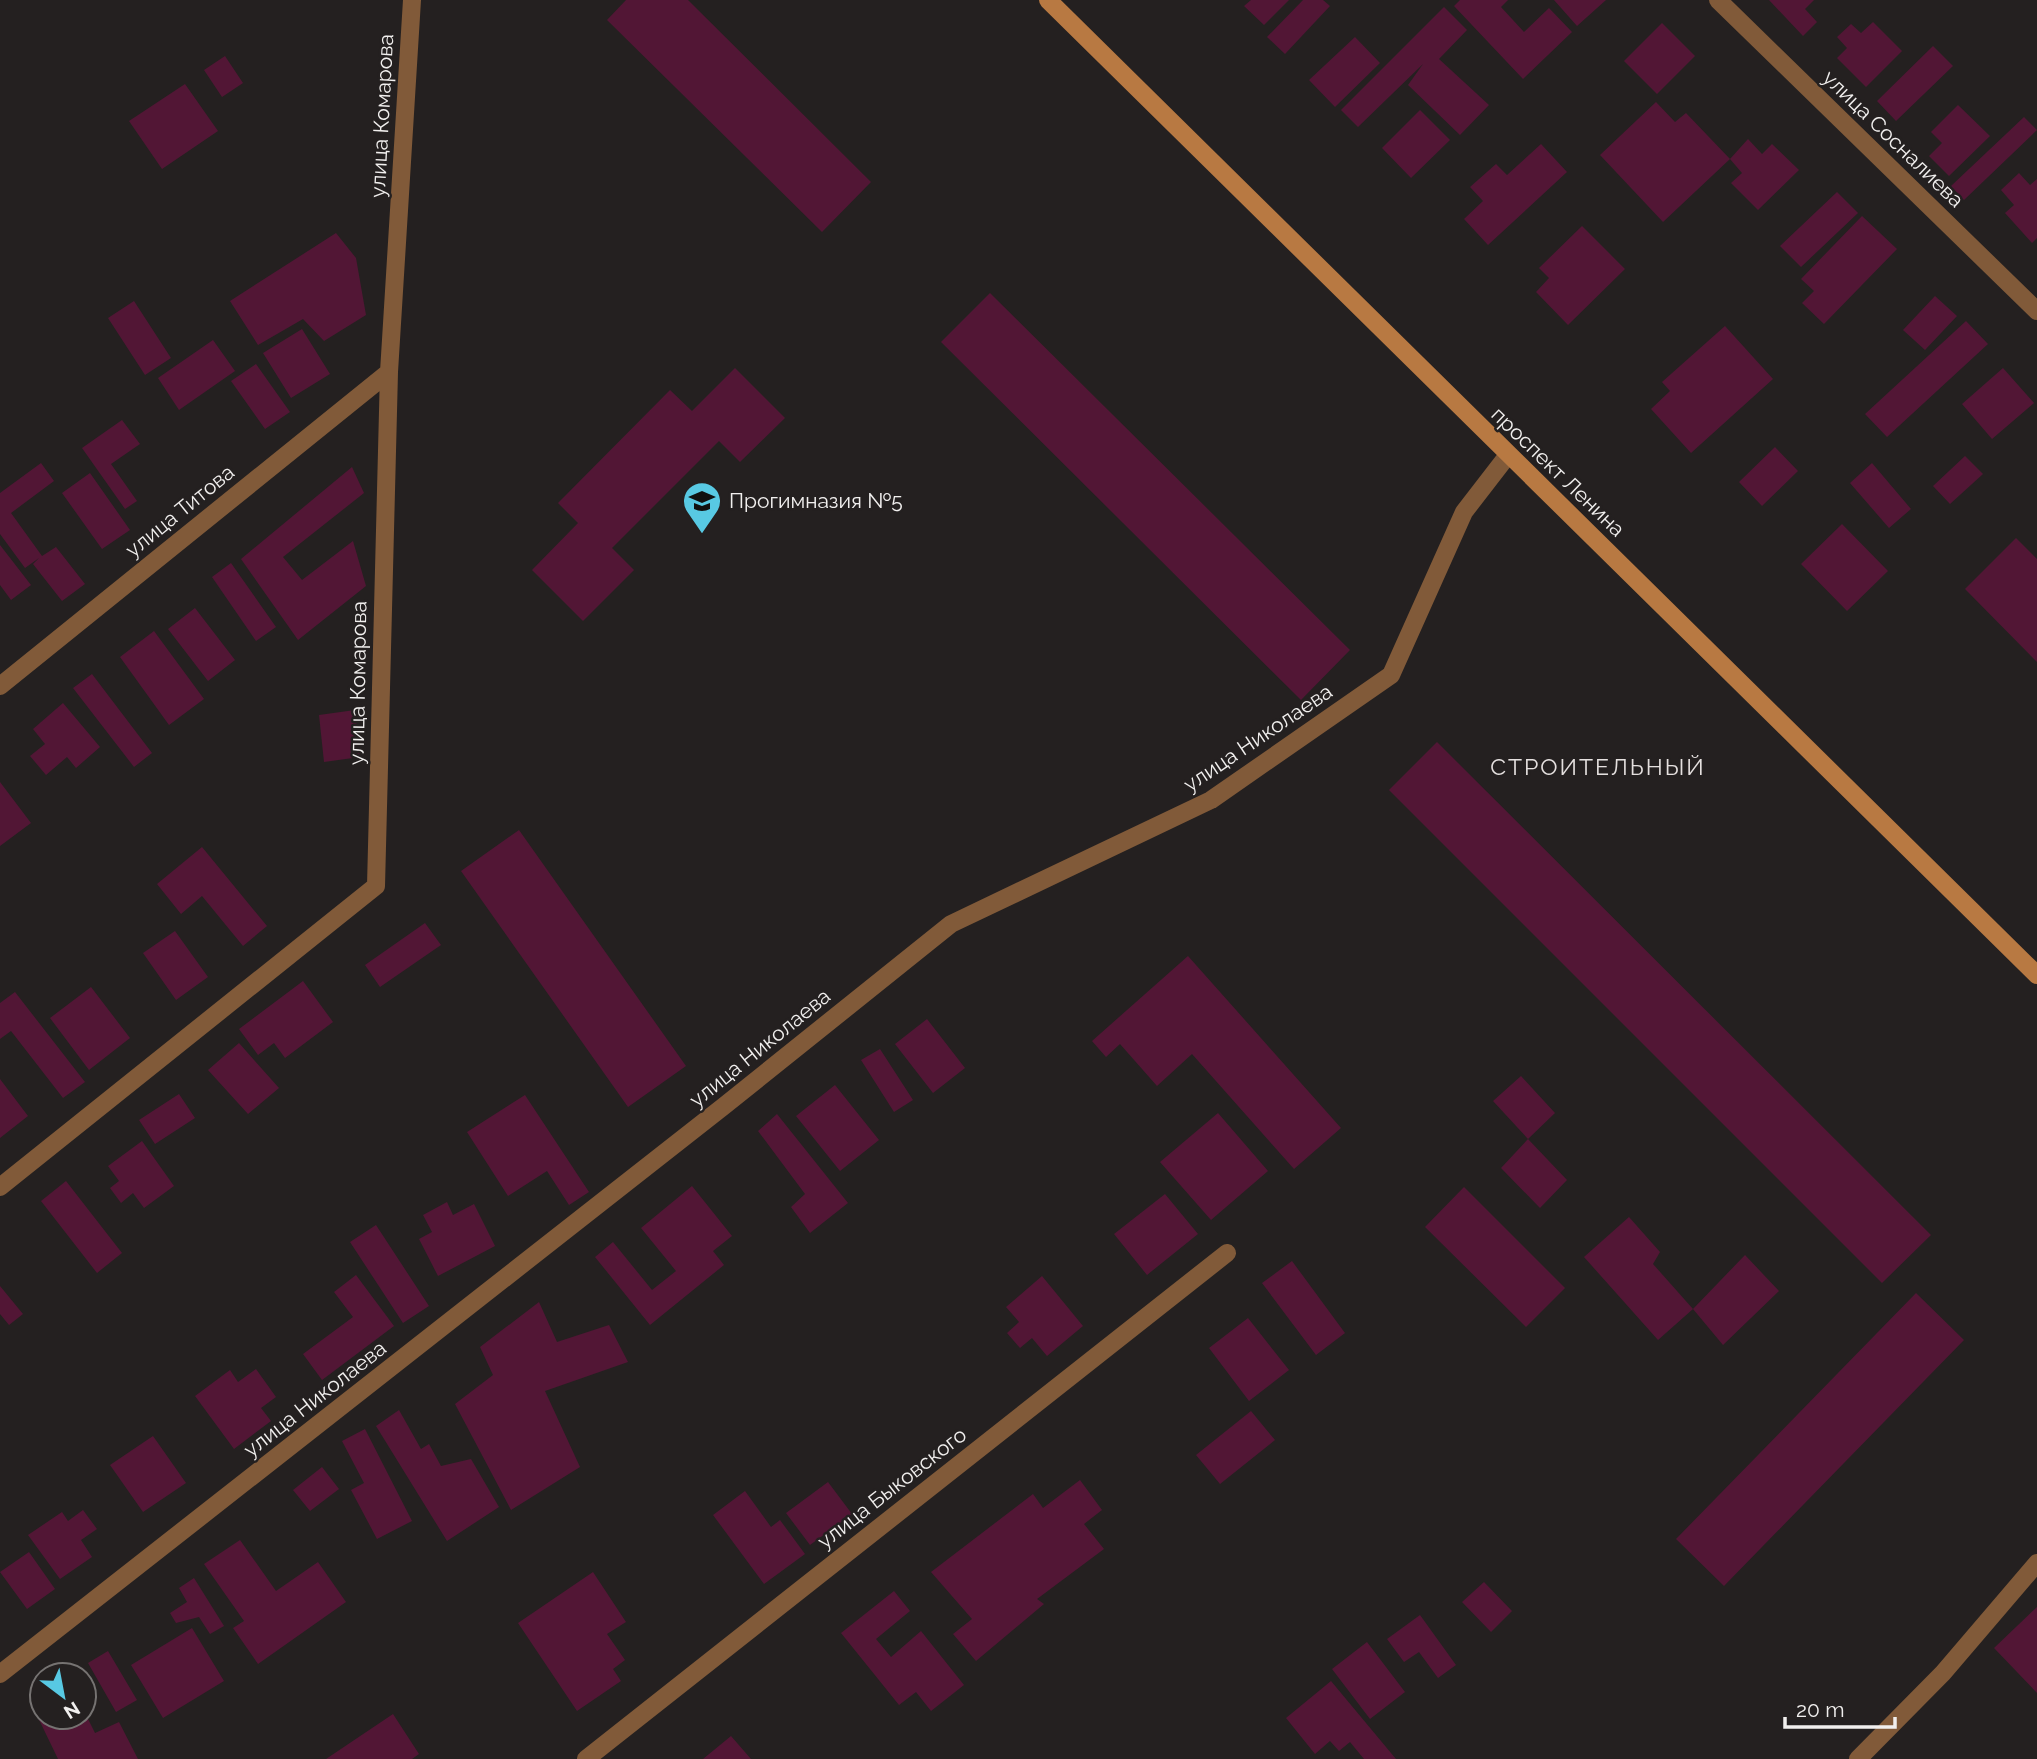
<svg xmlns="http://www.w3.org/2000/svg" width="2037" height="1759" font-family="Raleway,sans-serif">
<rect width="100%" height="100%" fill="#242020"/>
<!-- building -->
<path fill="#521635" d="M626,0H688L871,182L822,232L607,20Z
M1251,0H1289L1264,25L1244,6Z
M1303,0H1323L1330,6L1285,54L1267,37Z
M1460,0H1508L1501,7L1524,32L1549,8L1572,32L1523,79L1454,6Z
M1554,0H1606L1577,26Z
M1769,0H1814L1805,9L1817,22L1803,36Z
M1444,7L1467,30L1439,59L1489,105L1460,135L1408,85L1423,64L1358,127L1341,110Z
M1873,22L1902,51L1866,87L1837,58L1847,48L1837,37L1851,24L1861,33Z
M1662,23L1695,56L1657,94L1624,61Z
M1355,37L1380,63L1335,107L1309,80Z
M1933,46L1953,66L1896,121L1877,101Z
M225,56L243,83L222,97L204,70Z
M185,84L218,131L162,169L129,121Z
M1656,102L1675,122L1686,113L1730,159L1663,222L1600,155Z
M1958,105L1990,136L1949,176L1929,156L1942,143L1931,132Z
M1420,110L1450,140L1411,178L1382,148Z
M2024,117L2037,130L1964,200L1951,186Z
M1748,139L1762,154L1772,144L1799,170L1758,210L1731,183L1742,173L1730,159Z
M1541,144L1567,172L1488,245L1464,219L1483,201L1470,187L1496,164L1507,175Z
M2019,173L2030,185L2037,179V238L2032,243L2005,213L2014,205L2001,190Z
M1837,192L1858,213L1801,267L1780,246Z
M1862,216L1897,249L1824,324L1802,303L1814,291L1801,279Z
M1582,226L1625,269L1568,325L1536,292L1549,278L1539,268Z
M336,233L356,258L366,315L324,341L303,319L258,345L230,301Z
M990,293L1350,650L1301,700L941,342Z
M1935,296L1957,316L1925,350L1903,330Z
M134,301L171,358L145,375L108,318Z
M1966,321L1988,344L1887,437L1865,414Z
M1725,326L1773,379L1691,453L1651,409L1670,391L1662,382Z
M302,329L330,374L291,398L263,353Z
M213,340L235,371L179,410L158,378Z
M256,364L290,412L265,429L231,381Z
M735,368L785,418L740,462L719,441L612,548L634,570L583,621L532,570L578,523L558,503L670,390L692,411Z
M2003,368L2034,403L1992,439L1962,404Z
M122,420L140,444L111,464L137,501L125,509L82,448Z
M1775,447L1798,471L1762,506L1739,482Z
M1965,456L1983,474L1950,504L1933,486Z
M41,463L54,481L11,513L42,556L56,547L85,584L62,601L33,564L39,558L25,568L0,534V493Z
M1872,463L1911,509L1889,528L1850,483Z
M352,467L364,493L283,557L302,580L353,541L366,586L298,640L241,559Z
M90,473L130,530L102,549L62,493Z
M1842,524L1888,571L1847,611L1801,564Z
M2016,538L2037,559V662L1965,589Z
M0,545L31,585L11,600L0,585Z
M231,563L276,627L256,641L212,577Z
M195,608L235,660L208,681L168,629Z
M154,631L204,699L169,725L120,657Z
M92,674L152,753L134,767L73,688Z
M63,703L100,747L76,768L67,757L46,775L30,756L45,744L33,729Z
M355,710L360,757L324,762L319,715Z
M1437,742L1931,1235L1882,1283L1389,790Z
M0,782L31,823L0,846Z
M519,830L686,1066L628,1107L461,871Z
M202,847L267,926L243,946L202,896L181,914L157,884Z
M425,923L441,945L380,987L365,965Z
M175,931L208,977L176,1000L143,953Z
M1188,956L1341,1128L1294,1169L1192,1054L1157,1086L1120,1044L1106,1057L1092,1041Z
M303,981L333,1022L285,1058L274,1043L258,1055L239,1029Z
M91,987L130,1038L89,1070L50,1018Z
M15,992L85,1082L63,1098L11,1031L0,1039V1003Z
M927,1019L965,1068L933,1093L895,1044Z
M239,1043L279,1088L248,1114L208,1070Z
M880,1049L913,1100L894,1112L861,1060Z
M1521,1076L1555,1113L1528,1139L1493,1101Z
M0,1079L28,1116L0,1138Z
M835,1085L879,1140L840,1171L796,1116Z
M179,1094L195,1118L155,1144L139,1120Z
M525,1095L589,1192L569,1205L547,1171L508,1196L467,1132Z
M1218,1113L1268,1171L1211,1220L1160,1162Z
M777,1114L848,1203L810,1233L791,1207L805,1194L758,1131Z
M1528,1139L1567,1180L1540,1208L1501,1168Z
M142,1141L174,1186L144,1208L133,1193L121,1203L110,1188L119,1181L108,1166Z
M66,1181L122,1253L97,1273L41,1201Z
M692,1186L732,1236L713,1251L724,1265L650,1325L595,1257L613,1242L652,1290L676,1271L641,1228Z
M1464,1187L1565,1288L1526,1327L1425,1227Z
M1165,1194L1198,1234L1147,1275L1114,1234Z
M447,1202L453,1215L474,1204L495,1246L438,1276L419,1239L432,1232L423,1215Z
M1629,1217L1660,1252L1653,1264L1693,1309L1745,1255L1779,1291L1723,1345L1693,1309L1658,1340L1584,1257Z
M376,1225L429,1306L403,1323L350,1242Z
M1292,1261L1345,1333L1316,1355L1262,1283Z
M356,1275L394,1326L322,1380L303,1354L353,1317L334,1292Z
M1042,1276L1083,1326L1047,1356L1032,1338L1020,1348L1007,1333L1019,1322L1006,1307Z
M0,1286L23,1314L9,1325L0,1314Z
M1916,1293L1964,1340L1724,1586L1676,1539Z
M539,1302L557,1342L609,1325L628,1362L545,1391L580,1467L511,1510L455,1404L493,1375L480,1347Z
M1248,1318L1289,1370L1249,1401L1209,1348Z
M256,1369L276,1397L261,1408L271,1421L234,1449L195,1396L230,1370L238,1382Z
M399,1410L421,1449L429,1444L441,1466L471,1459L499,1507L447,1541L376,1426Z
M1251,1411L1275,1440L1220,1484L1196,1455Z
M365,1429L412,1521L377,1539L351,1490L364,1483L342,1441Z
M153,1436L186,1483L143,1512L110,1465Z
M322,1467L339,1489L310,1511L293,1490Z
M1080,1480L1102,1510L1084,1524L1104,1549L1037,1599L1044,1604L976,1661L953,1634L972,1619L931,1572L1033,1494L1043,1508Z
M828,1482L852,1514L810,1545L786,1513Z
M745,1491L771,1527L780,1520L805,1554L764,1584L713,1515Z
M83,1510L97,1529L81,1540L92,1557L60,1579L28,1535L62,1512L68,1521Z
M240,1540L276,1591L318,1562L346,1602L258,1664L233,1628L244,1621L204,1564Z
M29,1552L55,1589L27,1609L0,1572Z
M593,1572L626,1622L607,1634L625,1660L613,1669L621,1681L577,1711L518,1623Z
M194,1578L224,1626L210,1634L199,1617L176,1623L170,1613L187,1602L179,1588Z
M1484,1582L1512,1611L1491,1632L1462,1602Z
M894,1591L910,1611L876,1639L891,1657L921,1631L964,1685L931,1711L916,1692L899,1705L841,1633Z
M2037,1607V1693L1994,1648Z
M1420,1615L1456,1665L1438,1678L1419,1652L1404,1662L1387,1639Z
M192,1628L224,1681L163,1718L131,1665Z
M1367,1642L1405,1692L1370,1719L1332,1669Z
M108,1651L137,1700L116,1712L88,1663Z
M1331,1681L1396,1759H1364L1350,1742L1339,1751L1330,1741L1315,1754L1286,1718Z
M42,1698V1717H84V1711L95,1733L119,1722L138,1759H58L31,1703Z
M393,1714L419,1754L412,1759H326Z
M731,1736L751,1759H703Z"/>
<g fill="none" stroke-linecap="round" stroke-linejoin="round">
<!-- minor -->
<path stroke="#815a39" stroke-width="18" d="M1718,0L2037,311
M0,686L389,372
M0,1187L376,886L389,372L412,0
M0,1674L724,1106L951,924L1211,800L1391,675L1464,512L1508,455
M586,1759L1227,1253
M1858,1759L1943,1673L2037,1563"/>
<!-- secondary -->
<path stroke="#b87942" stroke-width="18" d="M1048,0L2037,975"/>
</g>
<!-- icons -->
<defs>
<symbol id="school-pin" viewBox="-11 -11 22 30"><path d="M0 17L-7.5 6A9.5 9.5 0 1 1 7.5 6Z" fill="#58c9e3" stroke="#242020"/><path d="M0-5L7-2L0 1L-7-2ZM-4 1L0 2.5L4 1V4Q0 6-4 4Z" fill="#111"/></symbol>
</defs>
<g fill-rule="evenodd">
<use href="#school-pin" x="680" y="479" width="44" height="60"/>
</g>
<g text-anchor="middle" stroke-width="5" stroke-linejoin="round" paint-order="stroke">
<!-- street labels -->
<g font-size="21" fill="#f1efee" stroke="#242020">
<text transform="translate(382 116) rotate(-87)" y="7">улица Комарова</text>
<text transform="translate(1893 139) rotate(44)" y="7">улица Сосналиева</text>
<text transform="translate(1558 472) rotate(44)" y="7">проспект Ленина</text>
<text transform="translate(180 511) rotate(-39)" y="7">улица Титова</text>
<text transform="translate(358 683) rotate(-89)" y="7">улица Комарова</text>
<text transform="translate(1258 738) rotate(-34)" y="7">улица Николаева</text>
<text transform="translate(760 1048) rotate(-39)" y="7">улица Николаева</text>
<text transform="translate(315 1399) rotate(-38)" y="7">улица Николаева</text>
<text transform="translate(892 1488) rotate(-38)" y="7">улица Быковского</text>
</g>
<!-- poi labels -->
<g font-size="21" fill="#f1efee" stroke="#242020" text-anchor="start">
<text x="729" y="508">Прогимназия №5</text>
</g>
<!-- neighbourhood labels -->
<g font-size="23" letter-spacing="2" fill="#e5e0df" stroke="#242020">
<text x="1598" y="775">СТРОИТЕЛЬНЫЙ</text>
</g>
</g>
<!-- north arrow -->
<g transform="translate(63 1696) rotate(148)"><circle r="33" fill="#242020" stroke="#767372" stroke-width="2"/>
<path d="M0-5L12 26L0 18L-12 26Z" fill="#58c9e3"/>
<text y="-10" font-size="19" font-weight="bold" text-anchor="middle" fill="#f1efee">N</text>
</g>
<!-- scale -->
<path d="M1785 1717v10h110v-10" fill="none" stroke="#f1efee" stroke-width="3.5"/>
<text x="1796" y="1717" font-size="21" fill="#f1efee" stroke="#242020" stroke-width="5" paint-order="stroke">20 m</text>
</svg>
